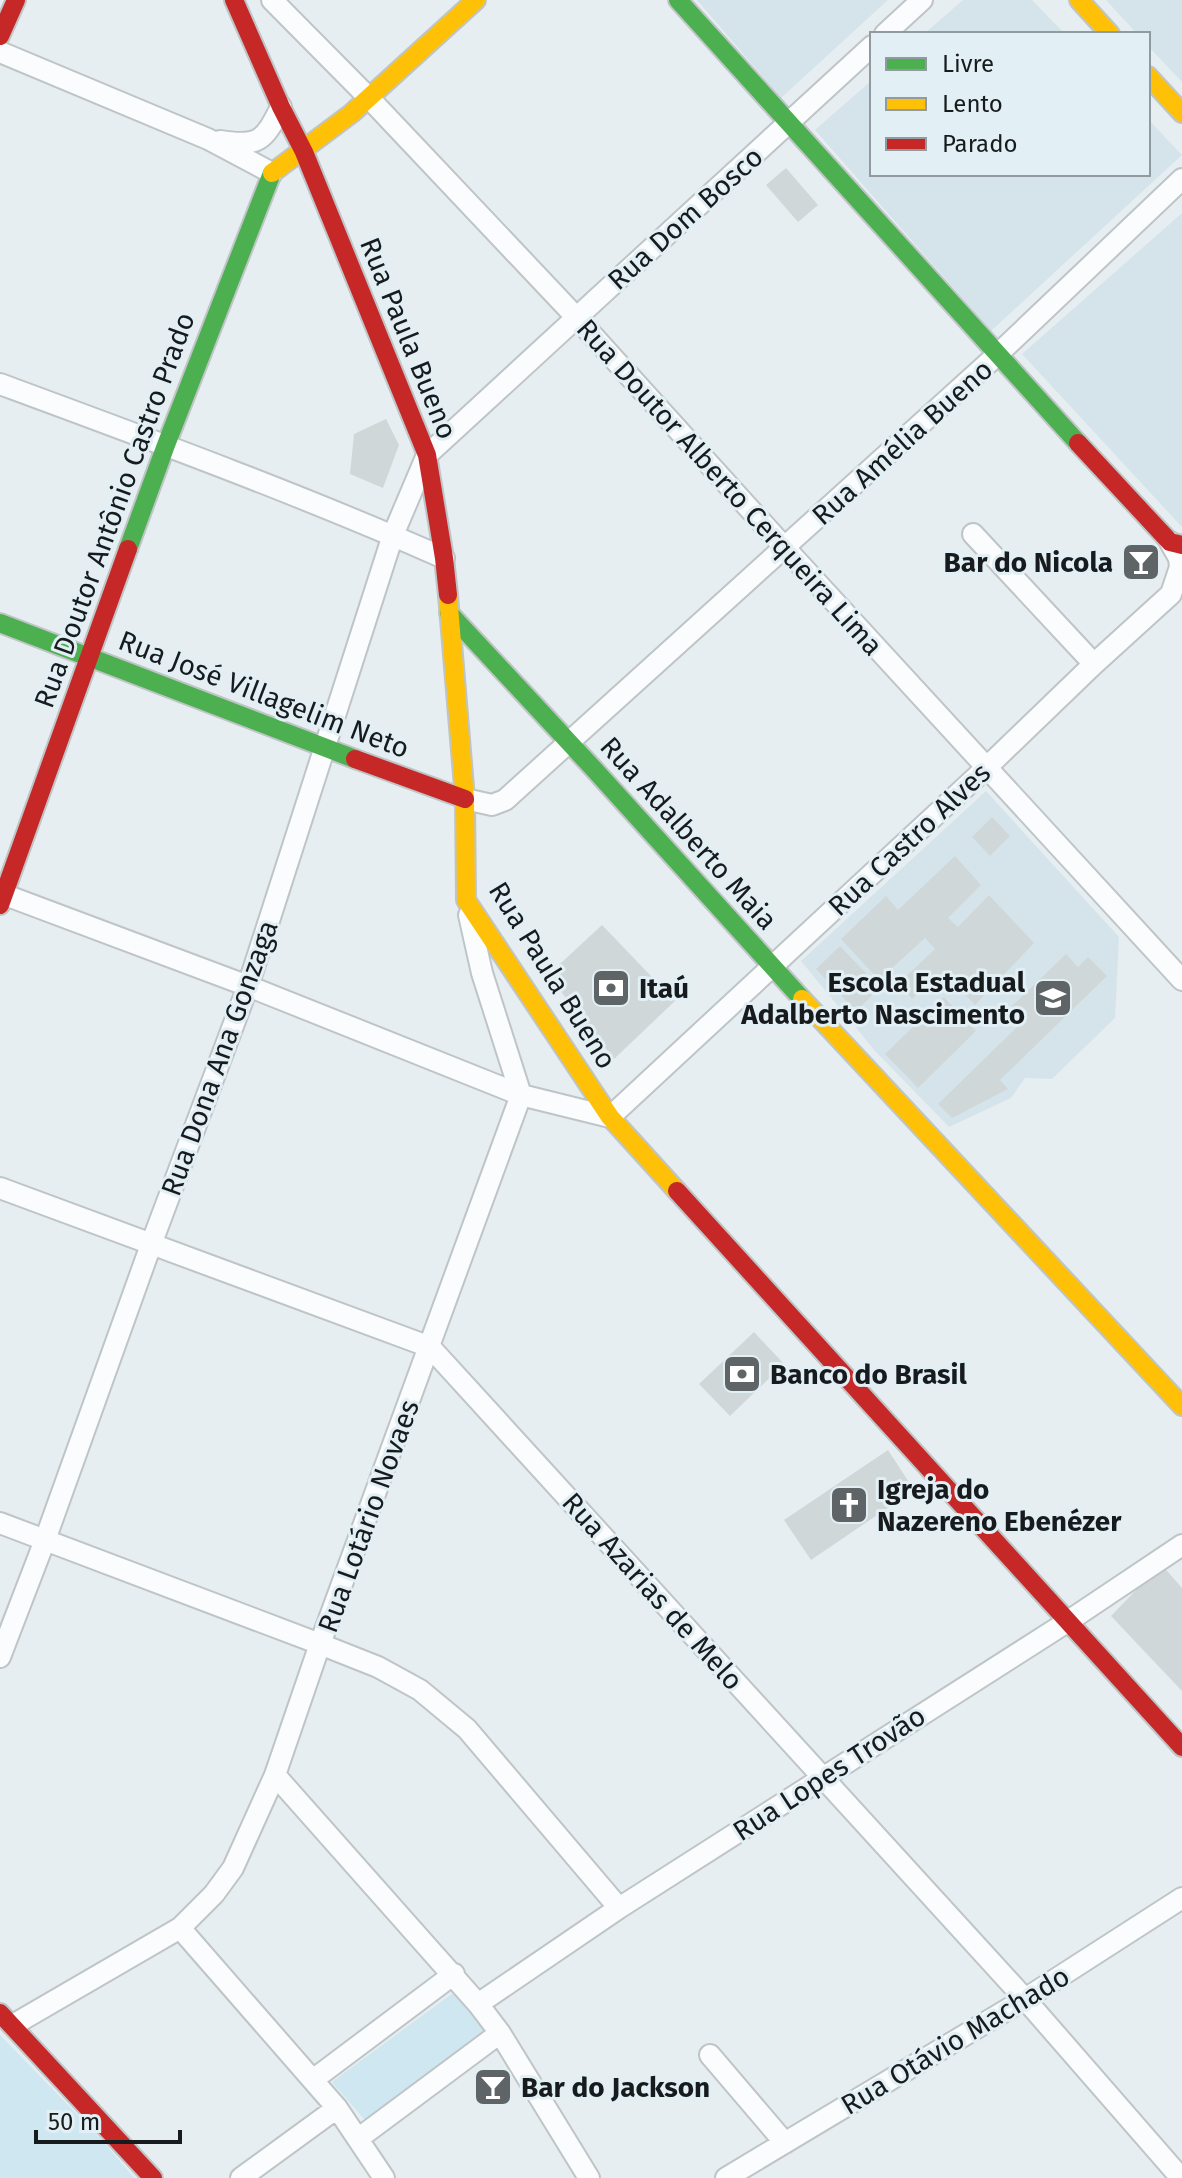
<svg xmlns="http://www.w3.org/2000/svg" width="1182" height="2178" font-family="'Fira Sans',sans-serif">
<rect width="100%" height="100%" fill="#e6eef1"/>
<!-- built -->
<path fill="#d5e4eb" d="M697,0H888L781,98Z
M963,0H1032L1065,34H924Z
M1106,0H1182V82L1148,46V34H1137Z
M872,80V174H1148V119L1182,155L991,331L815,130Z
M1182,213V527L1022,354Z
M986,791L1119,937L1115,1018L1052,1079L1025,1078L1011,1098L949,1127L875,1051L801,961Z"/>
<!-- green -->
<path fill="#cfe7f0" d="M453,1993L484,2030L365,2120L332,2082Z
M0,2035L103,2141L134,2178H0Z"/>
<!-- building -->
<path fill="#d0d7d9" d="M786,168L818,205L798,222L766,185Z
M386,419L399,445L383,488L350,474L354,434Z
M992,817L1010,836L990,856L972,837Z
M955,856L981,885L948,918L958,927L989,895L1034,943L975,1005L947,975L939,983L934,978L912,999L899,983L935,949L925,938L879,980L841,939L886,896L898,910Z
M602,925L675,1001L614,1059L548,975Z
M840,946L880,988L856,1011L816,969Z
M1066,954L1078,967L1088,957L1107,976L1000,1080L1008,1089L952,1118L938,1104L1021,1023L1008,1010Z
M944,997L976,1031L918,1088L885,1054Z
M754,1332L784,1364L730,1416L699,1384Z
M888,1450L914,1490L811,1560L784,1520Z
M1161,1564L1182,1588V1691L1111,1616Z"/>
<g fill="none" stroke-linecap="round" stroke-linejoin="round">
<defs>
<path id="street" d="M272,0L369,98L576,317L785,548L1182,980
M885,34L922,0
M0,52L208,139L272,173
M220,141C259,147 264,141 281,107
M0,384C149,439 299,494 444,558
M973,534L1094,664
M465,799L492,805L505,800L997,355L1182,179
M0,893L248,986L521,1095L610,1117L986,768L1094,664L1171,594L1180,567L1179,558L1170,542
M0,1188L430,1347L1025,1999L1181,2178
M0,1523L320,1644L378,1667L420,1690L467,1729L619,1908
M0,1657L45,1540L152,1242L248,986L393,535L427,455L872,46
M275,1775L478,2004L500,2033L589,2178
M180,1928L337,2108L384,2178
M478,2004L619,1908L1067,1622L1182,1545
M13,2025L180,1928L214,1894L233,1868L275,1775L320,1644L521,1095L482,973L469,915
M710,2055L785,2143
M314,2079L454,1974
M359,2138L500,2033
M241,2178L337,2108
M726,2178L1025,1999L1182,1898"/>
<path id="fast" d="M678,0L1078,443
M128,549L166,445L272,173
M449,613L592,767L802,999
M0,623L355,759"/>
<path id="slow" d="M1079,0L1110,34
M1148,76L1182,113
M272,173L352,113L476,0
M448,595L465,799L466,900L610,1117L677,1191
M802,999L1182,1406"/>
<path id="jam" d="M234,0L281,107L304,152L427,455L444,558L448,595
M0,36L16,0
M1078,443L1170,542L1182,545
M355,759L465,799
M0,905L128,549
M677,1191L1182,1747
M0,2013L153,2178"/>
</defs>
<!-- street casing -->
<use href="#street" stroke="#bfc5c7" stroke-width="24"/>
<!-- fast casing -->
<use href="#fast" stroke="#bfc5c7" stroke-width="22"/>
<!-- slow casing -->
<use href="#slow" stroke="#bfc5c7" stroke-width="22"/>
<!-- jam casing -->
<use href="#jam" stroke="#bfc5c7" stroke-width="22"/>
<!-- street -->
<use href="#street" stroke="#fbfcfd" stroke-width="20"/>
<!-- fast -->
<use href="#fast" stroke="#4caf50" stroke-width="18"/>
<!-- slow -->
<use href="#slow" stroke="#ffc107" stroke-width="18"/>
<!-- jam -->
<use href="#jam" stroke="#c62828" stroke-width="18"/>
</g>
<!-- icons -->
<defs>
<symbol id="bar-square" viewBox="-11 -11 22 22"><rect x="-9" y="-9" width="18" height="18" rx="4" fill="#5f6567" stroke="#e2eff5"/><path d="M-6-5H6L.8 .8V4.5H3.5V6h-7V4.5H-.8V.8Z" fill="#fff"/></symbol>
<symbol id="bank-square" viewBox="-11 -11 22 22"><rect x="-9" y="-9" width="18" height="18" rx="4" fill="#5f6567" stroke="#e2eff5"/><path d="M-6-4H6V4H-6ZM0-2.3a2.3 2.3 0 1 0 0 4.6a2.3 2.3 0 1 0 0-4.6Z" fill="#fff"/></symbol>
<symbol id="school-square" viewBox="-11 -11 22 22"><rect x="-9" y="-9" width="18" height="18" rx="4" fill="#5f6567" stroke="#e2eff5"/><path d="M0-5L7-2L0 1L-7-2ZM-4 1L0 2.5L4 1V4Q0 6-4 4Z" fill="#fff"/></symbol>
<symbol id="church-square" viewBox="-11 -11 22 22"><rect x="-9" y="-9" width="18" height="18" rx="4" fill="#5f6567" stroke="#e2eff5"/><path d="M-1.2-6h2.4v3.5h3.3v2.4h-3.3V6h-2.4V-.1h-3.3v-2.4h3.3Z" fill="#fff"/></symbol>
</defs>
<g fill-rule="evenodd">
<use href="#bar-square" x="1119" y="540" width="44" height="44"/>
<use href="#bank-square" x="589" y="966" width="44" height="44"/>
<use href="#school-square" x="1031" y="976" width="44" height="44"/>
<use href="#bank-square" x="720" y="1352" width="44" height="44"/>
<use href="#church-square" x="827" y="1483" width="44" height="44"/>
<use href="#bar-square" x="471" y="2065" width="44" height="44"/>
</g>
<g text-anchor="middle" stroke-width="6" stroke-linejoin="round" paint-order="stroke">
<!-- street labels -->
<g font-size="28" fill="#171b1d" stroke="#e2eff5">
<text transform="translate(685 218) rotate(-42)" y="10">Rua Dom Bosco</text>
<text transform="translate(409 338) rotate(68)" y="10">Rua Paula Bueno</text>
<text transform="translate(902 442) rotate(-42)" y="10">Rua Amélia Bueno</text>
<text transform="translate(730 487) rotate(48)" y="10">Rua Doutor Alberto Cerqueira Lima</text>
<text transform="translate(114 510) rotate(-70)" y="10">Rua Doutor Antônio Castro Prado</text>
<text transform="translate(264 694) rotate(21)" y="10">Rua José Villagelim Neto</text>
<text transform="translate(689 833) rotate(48)" y="10">Rua Adalberto Maia</text>
<text transform="translate(909 839) rotate(-43)" y="10">Rua Castro Alves</text>
<text transform="translate(553 975) rotate(58)" y="10">Rua Paula Bueno</text>
<text transform="translate(219 1058) rotate(-70)" y="10">Rua Dona Ana Gonzaga</text>
<text transform="translate(368 1516) rotate(-70)" y="10">Rua Lotário Novaes</text>
<text transform="translate(653 1591) rotate(48)" y="10">Rua Azarias de Melo</text>
<text transform="translate(829 1773) rotate(-33)" y="10">Rua Lopes Trovão</text>
<text transform="translate(955 2040) rotate(-31)" y="10">Rua Otávio Machado</text>
</g>
<!-- poi labels -->
<g font-size="28" font-weight="bold" fill="#171b1d" stroke="#e2eff5" text-anchor="start">
<text x="1113" y="572" text-anchor="end">Bar do Nicola</text>
<text x="1025" y="992" text-anchor="end">Escola Estadual<tspan x="1025" dy="32">Adalberto Nascimento</tspan></text>
<text x="639" y="998">Itaú</text>
<text x="770" y="1384">Banco do Brasil</text>
<text x="877" y="1499">Igreja do<tspan x="877" dy="32">Nazereno Ebenézer</tspan></text>
<text x="521" y="2097">Bar do Jackson</text>
</g>
</g>
<!-- legend -->
<rect x="870" y="32" width="280" height="144" fill="#e2eff5" stroke="#919a9f" stroke-width="2"/>
<rect x="886" y="58" width="40" height="12" fill="#4caf50" stroke="#919a9f" stroke-width="2"/>
<text x="942" y="72" font-size="24" fill="#171b1d">Livre</text>
<rect x="886" y="98" width="40" height="12" fill="#ffc107" stroke="#919a9f" stroke-width="2"/>
<text x="942" y="112" font-size="24" fill="#171b1d">Lento</text>
<rect x="886" y="138" width="40" height="12" fill="#c62828" stroke="#919a9f" stroke-width="2"/>
<text x="942" y="152" font-size="24" fill="#171b1d">Parado</text>
<!-- scale -->
<path d="M36 2130v12h144v-12" fill="none" stroke="#171b1d" stroke-width="4"/>
<text x="48" y="2130" font-size="24" fill="#171b1d" stroke="#e2eff5" stroke-width="6" paint-order="stroke">50 m</text>
</svg>
